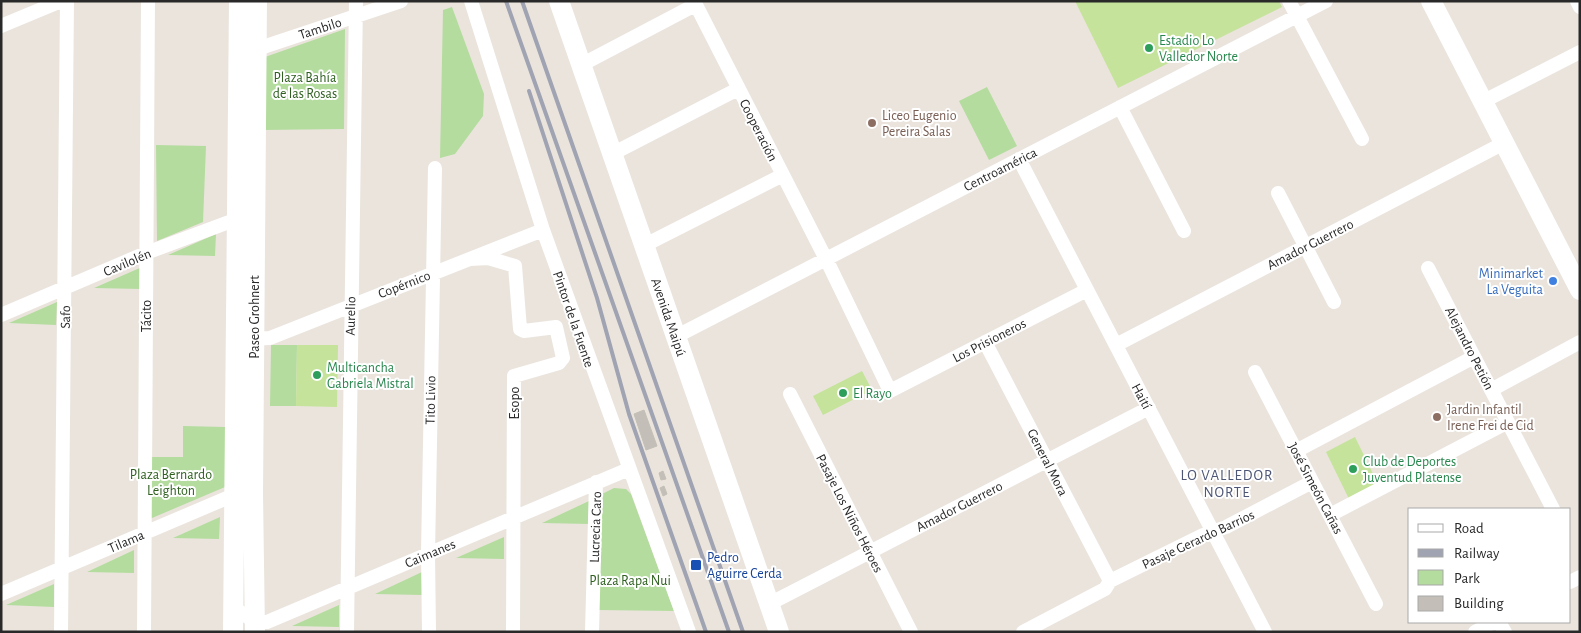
<svg xmlns="http://www.w3.org/2000/svg" width="1581" height="633" font-family="'Alegreya Sans',sans-serif">
<rect width="100%" height="100%" fill="#eae4dd"/>
<!-- green -->
<path fill="#b4dc9e" d="M452,7L484,94L483,116L455,154L440,158L443,10Z
M345,29L344,129L263,130L265,57Z
M987,87L1017,146L989,160L959,101Z
M156,145L206,146L203,222L157,241Z
M216,234L215,256L168,255Z
M142,267L141,289L94,288Z
M57,302L56,325L9,323Z
M271,345H297L296,406H270Z
M183,426L225,427V487L145,521L146,457H183Z
M614,488L626,489L631,494L674,611L598,610L602,494Z
M589,501V524L542,523Z
M220,517L219,539L173,538Z
M504,537V559L456,558Z
M134,550V573L87,572Z
M422,572V595L375,594Z
M54,584V607L6,605Z
M339,605V627L292,626Z"/>
<!-- pitch -->
<path fill="#c5e39a" d="M1075,1H1279L1282,7L1118,88Z
M297,345H338L337,407L296,406Z
M862,371L872,390L823,415L813,396Z
M1355,437L1379,486L1350,501L1326,452Z"/>
<!-- building -->
<path fill="#c3beb8" stroke="#c5c0b6" d="M644,410L657,446L646,450L634,414Z
M663,471L666,479L661,480L659,473Z
M664,486L667,494L663,496L660,488Z"/>
<g fill="none" stroke-linecap="round" stroke-linejoin="round">
<!-- street -->
<path stroke="#fff" stroke-width="14" d="M471,1L543,230L689,632
M694,1L829,265L890,391L1087,290
M1289,1L1362,139
M1577,1L1580,7
M1,26L61,1
M249,49H257L401,1
M581,65L695,5
M1482,102L1580,52
M1120,107L1184,231
M612,154L738,89
M1019,159L1265,632
M1278,193L1334,302
M645,245L783,175
M470,259L488,258L515,266L520,329L524,331L556,327L563,358L559,363L514,376L513,632
M1428,268L1553,509
M1,315L146,253L229,222L244,219
M675,337L1326,1
M247,339L270,338L543,230
M985,342L1110,581
M1116,345L1504,143
M1255,372L1376,604
M1491,390L1580,342
M790,394L911,632
M1296,451L1474,357
M1330,515L1508,422
M1110,581L1203,535L1226,527L1312,482
M1570,582L1580,577
M1,594L234,495H240
M769,604L1149,408
M233,607L255,622H267L629,469
M1499,622L1505,632
M61,632L67,1
M144,632L148,1
M347,632L356,1
M429,632L428,554L435,168
M592,632L596,482
M1023,632L1105,589L1110,581
M1475,632L1494,622"/>
<!-- secondary -->
<path stroke="#fff" stroke-width="20" d="M559,1L779,632
M1431,1L1580,290
M233,632L239,1
M255,632L253,494L257,1"/>
<!-- rail -->
<path stroke="#a0a3b2" stroke-width="4" d="M506,1L729,632
M522,1L743,632
M529,91L597,298L629,414L706,632"/>
</g>
<!-- markers -->
<g fill="#2e9e5b" stroke="#fff" stroke-width="2">
<circle cx="1149" cy="48" r="5"/>
<circle cx="317" cy="375" r="5"/>
<circle cx="843" cy="393" r="5"/>
<circle cx="1353" cy="469" r="5"/>
</g>
<g fill="#8d6e63" stroke="#fff" stroke-width="2">
<circle cx="872" cy="123" r="5"/>
<circle cx="1437" cy="417" r="5"/>
</g>
<circle fill="#3f7fe0" stroke="#fff" stroke-width="2" cx="1553" cy="281" r="5"/>
<rect fill="#1a4fb4" stroke="#fff" stroke-width="2" x="690" y="559" width="12" height="12" rx="2.5"/>
<g text-anchor="middle" stroke-width="4" stroke-linejoin="round" paint-order="stroke">
<!-- street labels -->
<g font-size="14" fill="#292929" stroke="#fff">
<text transform="translate(320 28) rotate(-18)" y="5">Tambilo</text>
<text transform="translate(759 130) rotate(63)" y="5">Cooperación</text>
<text transform="translate(1000 169) rotate(-27)" y="5">Centroamérica</text>
<text transform="translate(1310 244) rotate(-27)" y="5">Amador Guerrero</text>
<text transform="translate(127 262) rotate(-23)" y="5">Cavilolén</text>
<text transform="translate(404 284) rotate(-21)" y="5">Copérnico</text>
<text transform="translate(146 316) rotate(-90)" y="5">Tácito</text>
<text transform="translate(350 316) rotate(-89)" y="5">Aurelio</text>
<text transform="translate(65 317) rotate(-89)" y="5">Safo</text>
<text transform="translate(254 317) rotate(-90)" y="5">Paseo Grohnert</text>
<text transform="translate(669 317) rotate(71)" y="5">Avenida Maipú</text>
<text transform="translate(574 319) rotate(71)" y="5">Pintor de la Fuente</text>
<text transform="translate(989 340) rotate(-27)" y="5">Los Prisioneros</text>
<text transform="translate(1470 348) rotate(63)" y="5">Alejandro Petión</text>
<text transform="translate(1142 396) rotate(62)" y="5">Haití</text>
<text transform="translate(430 400) rotate(-89)" y="5">Tito Livio</text>
<text transform="translate(514 403) rotate(-90)" y="5">Esopo</text>
<text transform="translate(1048 462) rotate(63)" y="5">General Mora</text>
<text transform="translate(1316 488) rotate(62)" y="5">José Simeón Cañas</text>
<text transform="translate(959 506) rotate(-27)" y="5">Amador Guerrero</text>
<text transform="translate(850 513) rotate(63)" y="5">Pasaje Los Niños Héroes</text>
<text transform="translate(595 527) rotate(-88)" y="5">Lucrecia Caro</text>
<text transform="translate(1198 539) rotate(-25)" y="5">Pasaje Gerardo Barrios</text>
<text transform="translate(126 541) rotate(-23)" y="5">Tilama</text>
<text transform="translate(430 553) rotate(-23)" y="5">Caimanes</text>
</g>
<!-- leisure labels -->
<g font-size="14" fill="#27864d" stroke="#fff" text-anchor="start">
<text x="1159" y="45">Estadio Lo<tspan x="1159" dy="16">Valledor Norte</tspan></text>
<text x="327" y="372">Multicancha<tspan x="327" dy="16">Gabriela Mistral</tspan></text>
<text x="853" y="398">El Rayo</text>
<text x="1363" y="466">Club de Deportes<tspan x="1363" dy="16">Juventud Platense</tspan></text>
</g>
<!-- park labels -->
<g font-size="14" fill="#2f6020" stroke="#fff">
<text x="305" y="82">Plaza Bahía<tspan x="305" dy="16">de las Rosas</tspan></text>
<text x="171" y="479">Plaza Bernardo<tspan x="171" dy="16">Leighton</tspan></text>
<text x="630" y="585">Plaza Rapa Nui</text>
</g>
<!-- education labels -->
<g font-size="14" fill="#785e54" stroke="#fff" text-anchor="start">
<text x="882" y="120">Liceo Eugenio<tspan x="882" dy="16">Pereira Salas</tspan></text>
<text x="1447" y="414">Jardin Infantil<tspan x="1447" dy="16">Irene Frei de Cid</tspan></text>
</g>
<!-- shop labels -->
<g font-size="14" fill="#366cbe" stroke="#fff" text-anchor="end">
<text x="1543" y="278">Minimarket<tspan x="1543" dy="16">La Veguita</tspan></text>
</g>
<!-- transit labels -->
<g font-size="14" fill="#164399" stroke="#fff" text-anchor="start">
<text x="707" y="562">Pedro<tspan x="707" dy="16">Aguirre Cerda</tspan></text>
</g>
<!-- neighbourhood labels -->
<g font-size="15" letter-spacing="1" fill="#4e5676" stroke="#fff">
<text x="1227" y="480">LO VALLEDOR<tspan x="1227" dy="17">NORTE</tspan></text>
</g>
</g>
<!-- border -->
<rect width="1581" height="633" fill="none" stroke="#292929" stroke-width="5"/>
<!-- legend -->
<rect x="1408" y="508" width="162" height="115" fill="#ffffff" stroke="#a9a9a9"/>
<rect x="1418" y="524" width="25" height="8" fill="#ffffff" stroke="#a9a9a9"/>
<text x="1454" y="533" font-size="15" fill="#292929">Road</text>
<rect x="1418" y="549" width="25" height="8" fill="#a0a3b2" stroke="#a9a9a9"/>
<text x="1454" y="558" font-size="15" fill="#292929">Railway</text>
<rect x="1418" y="570" width="25" height="15" fill="#b4dc9e" stroke="#a9a9a9"/>
<text x="1454" y="583" font-size="15" fill="#292929">Park</text>
<rect x="1418" y="596" width="25" height="15" fill="#c3beb8" stroke="#a9a9a9"/>
<text x="1454" y="608" font-size="15" fill="#292929">Building</text>
</svg>
